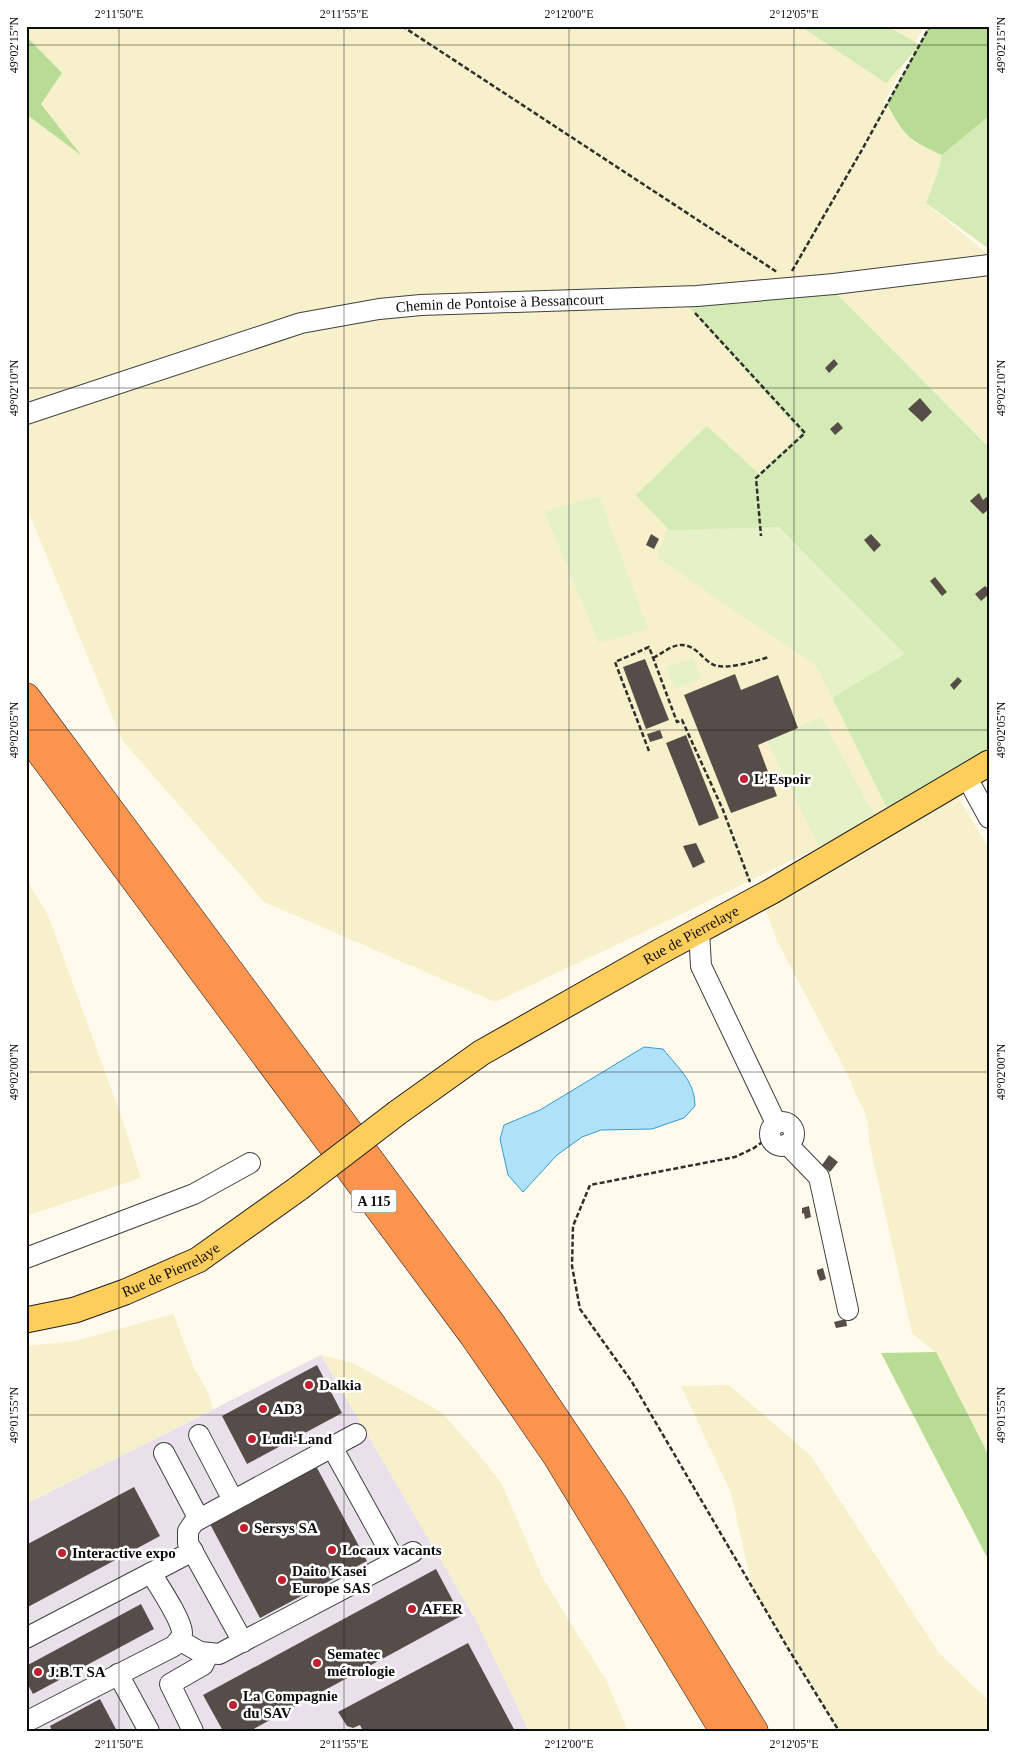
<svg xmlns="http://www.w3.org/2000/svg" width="1015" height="1757" font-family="'Times New Roman',serif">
<rect width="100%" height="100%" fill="#fffaec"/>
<!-- industrial -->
<path fill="#eae0ec" d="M321,1355L477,1622L529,1731H26V1504Z"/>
<!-- farmland -->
<path fill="#f6f0cb" d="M26,26H924L884,102L898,125L917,144L942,155L938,171L926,203L989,255L687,292L689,307L801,433L759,474L669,530L657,557L816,665L889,812L703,904L495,1002L264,902L122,740L26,506V114L79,152L41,104L62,73L26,36Z
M989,269V444H987L835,292Z
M958,797L989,848V1456L936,1353L912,1333L869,1141L868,1123L864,1110L855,1093L849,1077L776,939L768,915L761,908Z
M26,879L48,915L120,1113L141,1178L26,1216Z
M173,1314L194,1368L209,1394L213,1409L26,1504V1346L75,1341Z
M321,1355L353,1363L441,1412L477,1452L502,1484L542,1577L606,1680L628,1731H529L477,1622Z
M729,1385L811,1456L939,1653L989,1701V1731H839L752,1587L731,1493L681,1386Z"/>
<!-- green -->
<path fill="#d4ebb5" d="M800,26H887L920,45L886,83Z
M989,116V249L926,203L938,171L942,155Z
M686,292H835L986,444H989V763L889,812L816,665L657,557L669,530L636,495L707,426L759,474L801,433L689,307Z"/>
<!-- forest -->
<path fill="#b8dc93" d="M929,26H989V116L942,155C910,141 903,135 887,104Z
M26,36L62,73L41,104L81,155L26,114Z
M936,1352L989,1456V1561L881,1353Z"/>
<!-- pitch -->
<path fill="#e5f2c7" d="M599,496L648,629L599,643L545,512Z
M779,527L905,654L832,698L816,665L657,557L669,530Z
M693,658L701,679L675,688L666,667Z
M821,717L875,817L819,846L767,741Z"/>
<!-- water -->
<path fill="#afe1f9" stroke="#339bd3" d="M644,1047L663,1049C678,1068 695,1081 695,1106L684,1118L652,1129L601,1130L582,1137L557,1155L523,1192L508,1175L500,1139L504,1125L540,1110Z"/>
<!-- building -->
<path fill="#564d49" d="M834,359L838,364L829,373L825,368Z
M920,398L932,412L922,422L908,409Z
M838,422L843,428L835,435L830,429Z
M979,493L983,500L989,495V509L983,514L970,501Z
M651,534L659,539L654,549L646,545Z
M871,534L881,545L874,552L864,540Z
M935,577L947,592L942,596L930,581Z
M985,586L989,590V594L981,601L975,594Z
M645,659L669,720L646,729L623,667Z
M735,674L741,690L778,675L798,728L758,745L777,796L731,813L684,695Z
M958,677L962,681L954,690L950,685Z
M660,730L663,738L650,742L647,734Z
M686,735L719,818L699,826L666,743Z
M696,843L705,862L693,868L683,846Z
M829,1155L838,1162L830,1172L822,1165Z
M809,1206L811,1217L805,1219L804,1213L802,1214V1208Z
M823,1268L826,1279L820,1281L817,1273V1270Z
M846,1319L847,1326L836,1328L834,1322Z
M317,1365L342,1413L247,1464L222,1416Z
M316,1466L367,1561L260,1618L210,1524Z
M134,1487L160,1536L26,1608V1545Z
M436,1569L461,1616L250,1731H223L203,1695Z
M141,1604L154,1629L33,1694L26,1681V1666Z
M468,1643L515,1731H363L360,1725L353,1728L347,1726L338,1712Z
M100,1699L117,1731H52L50,1726Z"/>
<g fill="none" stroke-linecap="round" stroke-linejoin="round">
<defs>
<g id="minor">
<path id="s1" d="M26,414L301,323L379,309L421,305L697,296L834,284L989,265"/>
<path d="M966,776L989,818"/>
<path d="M699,931L701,966L776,1123"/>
<circle cx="782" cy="1134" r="12"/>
<path d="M787,1144L819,1177L848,1310"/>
<path d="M26,1258L194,1194L250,1163"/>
<path d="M199,1435L233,1500"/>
<path d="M332,1447L395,1561"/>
<path d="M164,1453L199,1519"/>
<path d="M26,1638L193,1551"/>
<path d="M179,1640L200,1652L219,1654L413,1552"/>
<path d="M243,1642L188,1543V1531L194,1522L356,1434"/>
<path d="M118,1674L149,1731"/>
<path d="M26,1722L174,1646C177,1642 182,1638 182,1633C182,1620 158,1585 151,1573"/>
<path d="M193,1731L170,1684L203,1665L209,1653"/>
</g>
<g id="major">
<path id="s2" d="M397,1113L481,1053L661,951L772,891L989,763"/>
<path id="s3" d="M26,1320L75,1310L125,1292L198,1260L299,1188"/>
</g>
<path id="highway" d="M26,697L493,1326L613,1504L754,1731
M26,733L473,1335L556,1455L724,1731"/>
</defs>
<!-- minor casing -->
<use href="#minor" stroke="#404040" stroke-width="22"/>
<!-- major casing -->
<use href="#major" stroke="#1e1e1e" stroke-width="27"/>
<!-- highway casing -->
<use href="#highway" stroke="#1e1e1e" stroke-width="29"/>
<!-- path -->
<path stroke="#2f2f2f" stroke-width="2.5" stroke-dasharray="5 2.5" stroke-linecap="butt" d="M402,26L777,272
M792,271L863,148L930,26
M695,313L805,433L756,478L761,536
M653,658C671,648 681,637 699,653C703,657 709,663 714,665C728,670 755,661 769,657
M649,751L615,662L649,647L677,722L682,720L723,810L750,882
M769,1137L754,1148L735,1157L590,1185L573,1226L572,1266L580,1309L632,1382L789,1650L839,1731"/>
<!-- minor -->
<use href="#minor" stroke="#fff" stroke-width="20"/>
<!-- major -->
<use href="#major" stroke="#fece5d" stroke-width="25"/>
<!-- highway -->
<use href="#highway" stroke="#fa944f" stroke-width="28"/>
<defs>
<path id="major-bridge" d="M299,1188L397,1113"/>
</defs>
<!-- major-bridge casing -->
<use href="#major-bridge" stroke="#1e1e1e" stroke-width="27" stroke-linecap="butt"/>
<!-- major-bridge -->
<use href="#major-bridge" stroke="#fece5d" stroke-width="25"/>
</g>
<!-- ticks -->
<path fill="none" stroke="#0d0d0d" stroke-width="1" stroke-opacity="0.45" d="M119,26V1731M344,26V1731M569,26V1731M794,26V1731M26,45H989M26,388H989M26,730H989M26,1072H989M26,1415H989"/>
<!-- markers -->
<g fill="#c21f30" stroke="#fff" stroke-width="2">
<circle cx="744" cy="779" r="5"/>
<circle cx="309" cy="1385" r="5"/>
<circle cx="263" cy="1409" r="5"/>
<circle cx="252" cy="1439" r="5"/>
<circle cx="244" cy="1528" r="5"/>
<circle cx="332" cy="1550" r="5"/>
<circle cx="62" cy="1553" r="5"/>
<circle cx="282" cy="1580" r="5"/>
<circle cx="412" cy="1609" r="5"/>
<circle cx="317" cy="1663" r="5"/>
<circle cx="38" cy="1672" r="5"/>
<circle cx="233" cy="1705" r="5"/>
</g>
<g text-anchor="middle" stroke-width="5" stroke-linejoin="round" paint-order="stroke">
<!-- shield labels -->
<rect fill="#fff" stroke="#565656" stroke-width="1" x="351.5" y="1189.5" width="45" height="23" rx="4"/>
<g font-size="14" font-weight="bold" fill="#0d0d0d">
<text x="374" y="1206">A 115</text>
</g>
<!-- street labels -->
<g font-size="15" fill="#0d0d0d" stroke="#fff">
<text dy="5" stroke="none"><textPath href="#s1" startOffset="490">Chemin de Pontoise à Bessancourt</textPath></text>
<text dy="5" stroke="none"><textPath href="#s2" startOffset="344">Rue de Pierrelaye</textPath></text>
<text dy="5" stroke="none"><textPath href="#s3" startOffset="154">Rue de Pierrelaye</textPath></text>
</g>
<!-- poi labels -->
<g font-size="15" font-weight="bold" fill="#0d0d0d" stroke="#fff" text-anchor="start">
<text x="754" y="784">L'Espoir</text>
<text x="319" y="1390">Dalkia</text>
<text x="273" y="1414">AD3</text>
<text x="262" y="1444">Ludi-Land</text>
<text x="254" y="1533">Sersys SA</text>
<text x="342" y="1555">Locaux vacants</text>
<text x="72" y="1558">Interactive expo</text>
<text x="292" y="1576">Daito Kasei<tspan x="292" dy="17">Europe SAS</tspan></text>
<text x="422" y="1614">AFER</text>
<text x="327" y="1659">Sematec<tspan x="327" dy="17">métrologie</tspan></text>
<text x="48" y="1677">J.B.T SA</text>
<text x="243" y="1701">La Compagnie<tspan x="243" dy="17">du SAV</tspan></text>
</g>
</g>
<!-- border -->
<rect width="1015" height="1757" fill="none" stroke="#ffffff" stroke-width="55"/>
<rect x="28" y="28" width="960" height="1702" fill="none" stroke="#0d0d0d" stroke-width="2"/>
<g font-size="12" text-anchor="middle" fill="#0d0d0d">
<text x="119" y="18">2°11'50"E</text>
<text x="344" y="18">2°11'55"E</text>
<text x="569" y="18">2°12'00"E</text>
<text x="794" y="18">2°12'05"E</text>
<text transform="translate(14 45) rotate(-90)" y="4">49°02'15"N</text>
<text transform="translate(1001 45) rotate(-90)" y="4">49°02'15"N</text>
<text transform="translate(14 388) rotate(-90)" y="4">49°02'10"N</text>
<text transform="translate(1001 388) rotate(-90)" y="4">49°02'10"N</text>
<text transform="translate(14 730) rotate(-90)" y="4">49°02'05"N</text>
<text transform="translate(1001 730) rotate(-90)" y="4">49°02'05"N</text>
<text transform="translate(14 1072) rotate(-90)" y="4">49°02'00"N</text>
<text transform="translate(1001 1072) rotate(-90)" y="4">49°02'00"N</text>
<text transform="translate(14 1415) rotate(-90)" y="4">49°01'55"N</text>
<text transform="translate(1001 1415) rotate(-90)" y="4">49°01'55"N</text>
<text x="119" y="1748">2°11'50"E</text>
<text x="344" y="1748">2°11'55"E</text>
<text x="569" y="1748">2°12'00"E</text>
<text x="794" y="1748">2°12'05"E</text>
</g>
</svg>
